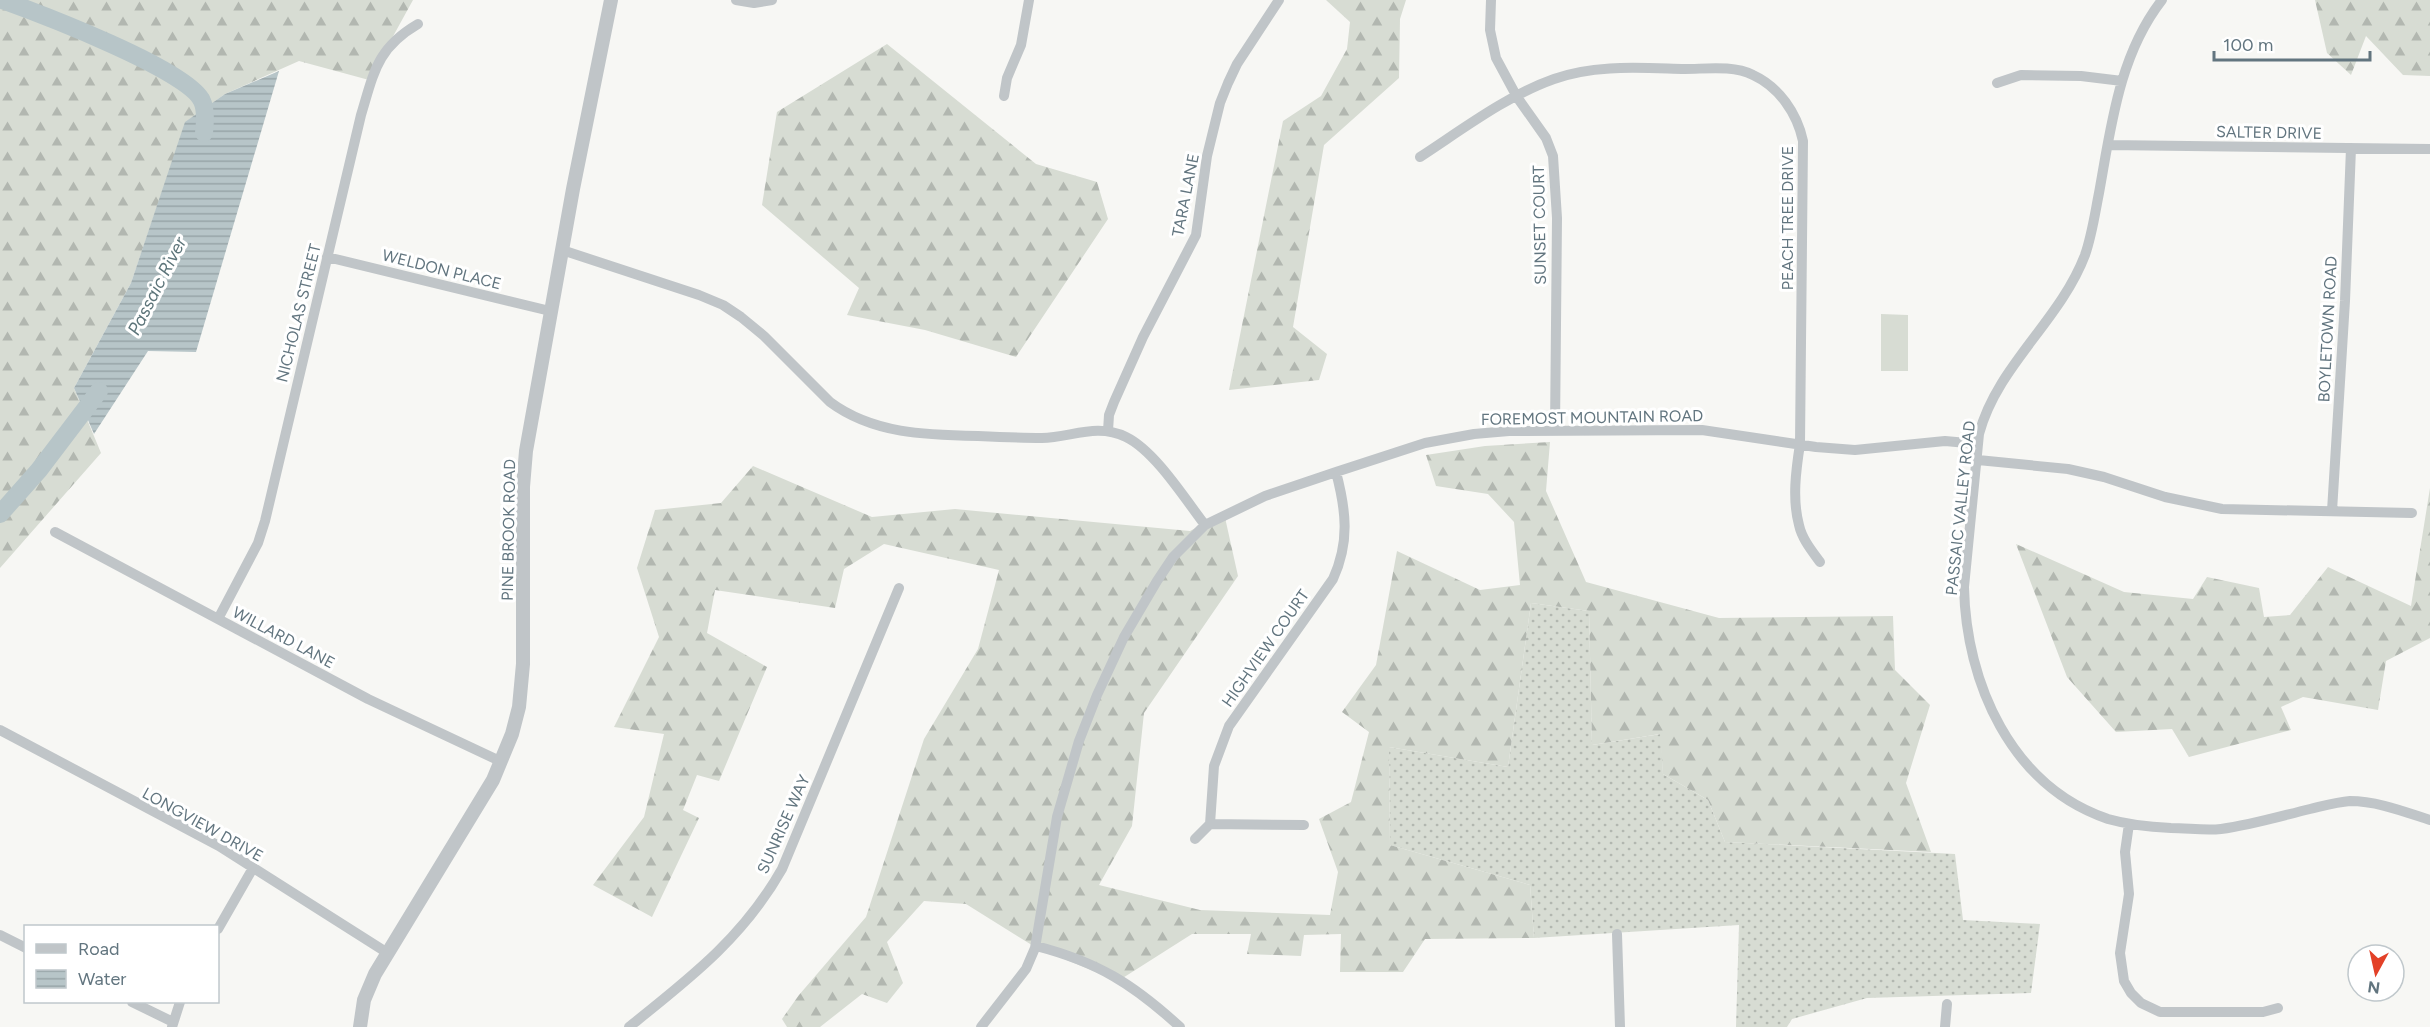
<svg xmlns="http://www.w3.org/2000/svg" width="2430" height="1027" font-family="Figtree,sans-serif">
<defs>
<pattern id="grass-dots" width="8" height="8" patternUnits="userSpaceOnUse" patternTransform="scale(1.5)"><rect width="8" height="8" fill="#d7dcd3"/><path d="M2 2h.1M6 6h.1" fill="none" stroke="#b2b7b0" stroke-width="1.8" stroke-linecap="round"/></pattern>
<pattern id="forest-firs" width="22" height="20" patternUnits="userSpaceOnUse" patternTransform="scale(1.5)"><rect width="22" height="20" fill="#d7dcd3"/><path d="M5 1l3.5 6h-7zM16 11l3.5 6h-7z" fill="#b2b7b0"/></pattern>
<pattern id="water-rules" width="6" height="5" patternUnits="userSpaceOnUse" patternTransform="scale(1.5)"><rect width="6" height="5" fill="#b7c5c8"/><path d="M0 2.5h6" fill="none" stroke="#98a5a8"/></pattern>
</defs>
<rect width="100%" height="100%" fill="#f7f7f4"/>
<!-- grass -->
<path fill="url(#grass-dots)" d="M1531,603L1589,611L1592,745L1661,734L1663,774L1708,800L1725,842L1955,854L1963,920L2040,924L2031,993L1867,998L1792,1019L1787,1027H1736L1739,925L1534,938L1530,885L1390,845L1389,747L1508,767Z"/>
<!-- forest -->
<path fill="url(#forest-firs)" d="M0,0H413L369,80L299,61L225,94L186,122L131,283L74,388L101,453L0,568Z
M1326,0H1406L1400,19L1399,78L1324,145L1293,327L1327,354L1319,380L1229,390L1283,121L1321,96L1347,49L1350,22Z
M2315,0H2430V76L2403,75L2366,36L2351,75L2327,53Z
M887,44L1036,164L1097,182L1108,219L1016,357L925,330L847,315L859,288L762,205L777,112Z
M1550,442L1546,491L1586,582L1719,618L1893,616L1895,670L1930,705L1906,783L1931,852L1725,842L1708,800L1663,774L1660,734L1592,745L1589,611L1531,603L1508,767L1389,747L1390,845L1530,885L1534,938L1425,939L1403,972H1340L1341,934L1304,935L1301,956L1247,954L1251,934H1192L1118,981L1035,947L966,904L924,901L887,942L903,983L887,1003L862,994L820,1027H787L782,1019L799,995L866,917L924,739L978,649L999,570L884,544L844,569L835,608L715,590L707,633L767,667L719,781L697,775L683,810L699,818L652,917L593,885L644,817L664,734L614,727L659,637L637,568L655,510L721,503L753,466L872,517L955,509L1190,531L1224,513L1238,576L1144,713L1132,826L1099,885L1200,910L1330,915L1338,872L1319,819L1351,802L1369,732L1342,712L1376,665L1397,551L1480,590L1520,585L1514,522L1488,494L1436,486L1426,455L1485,446Z
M2430,488V638L2386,661L2378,710L2303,697L2281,707L2291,730L2189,757L2172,729L2116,732L2067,677L2016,544L2124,592L2193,599L2207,577L2259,588L2264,617L2290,615L2328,567L2411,606Z"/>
<!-- pitch -->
<path fill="#d7dcd3" d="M1881,314L1908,315V371H1881Z"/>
<!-- water -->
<path fill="url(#water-rules)" d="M279,71L196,352L148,351L94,434L74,388L131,283L185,122L225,94Z"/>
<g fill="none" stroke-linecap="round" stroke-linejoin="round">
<!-- river -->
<path stroke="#b7c5c8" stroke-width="18" d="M2,0C38,13 189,70 202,101C206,109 205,124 204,133
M0,514L39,470L99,391"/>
<!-- minor -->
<path stroke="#c0c5c8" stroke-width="10" d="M736,0L754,3L772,0
M1491,0L1490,30L1496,58L1517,97L1546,138L1553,156L1557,218L1555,431
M2162,0C2119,55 2111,127 2099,193C2095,213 2092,235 2085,255C2060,321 1997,366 1979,434L1964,587C1966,683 2011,786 2108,819C2129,825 2150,827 2171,828C2188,828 2205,831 2221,829C2251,825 2281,816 2310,809C2323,806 2337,802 2350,801C2377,801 2405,812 2430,820
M1997,83L2021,75L2081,76L2122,81
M1004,96L1007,78L1021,45L1029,0
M2108,145L2430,149
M1420,157C1463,129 1506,96 1554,79C1595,64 1642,68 1685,69C1706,69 1733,65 1753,75C1779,87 1797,113 1803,141L1800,444C1796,470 1792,499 1799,525C1802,539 1812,551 1820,562
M562,250L699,295L723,305L741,317L764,336L830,402C873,434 926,435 978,436C999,437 1021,438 1042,438C1072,437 1097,423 1126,437C1155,451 1185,499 1205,525
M327,257L550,311
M1108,431L1109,415L1114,402L1143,337L1196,235L1207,156L1220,103L1228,83L1237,64L1279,0
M1978,460L2068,469L2104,477L2165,497L2222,509L2412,513
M2332,511L2345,301L2351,148
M55,532L368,699L502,762
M218,619L258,543L265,521L361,115C374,72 377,48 418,24
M0,730L219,846L386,952
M1210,824L1304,825
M2129,824L2125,852L2129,894L2120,953L2124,981L2131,993L2141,1003L2160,1012H2263L2278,1008
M1195,839L1210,824L1214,766L1229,726L1333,579C1350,542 1346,510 1336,472
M218,929L253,868
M1617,934L1620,1027
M0,935L26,948
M1036,946C1098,962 1133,984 1180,1027
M132,1002L173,1022
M172,1027L180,1002
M629,1027C689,979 743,938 782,869L899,588
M981,1027L1026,969L1035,948L1057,817L1079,741L1097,695L1124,637L1157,581L1173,557L1205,525L1265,496L1336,472L1425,443L1474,434L1509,431L1702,430L1816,447L1855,450L1945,441L1978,444
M1945,1027L1947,1004"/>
<!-- tertiary -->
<path stroke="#c0c5c8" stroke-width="14" d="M360,1027L364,1000L375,974L493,780L512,734L519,707L523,664V487L526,451L573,189L611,0"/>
</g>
<g text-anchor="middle" stroke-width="6" stroke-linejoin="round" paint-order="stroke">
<!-- street labels -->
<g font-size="16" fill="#62757f" stroke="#fff">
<text transform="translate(2269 132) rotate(1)" y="6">SALTER DRIVE</text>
<text transform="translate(1185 195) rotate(-79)" y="6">TARA LANE</text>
<text transform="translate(1787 218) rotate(-90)" y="6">PEACH TREE DRIVE</text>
<text transform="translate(1539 225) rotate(-91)" y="6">SUNSET COURT</text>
<text transform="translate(442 269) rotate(14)" y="6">WELDON PLACE</text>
<text transform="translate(298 313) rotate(-76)" y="6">NICHOLAS STREET</text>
<text transform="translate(2327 329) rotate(-87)" y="6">BOYLETOWN ROAD</text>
<text transform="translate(1592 417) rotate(-1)" y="6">FOREMOST MOUNTAIN ROAD</text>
<text transform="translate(1960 508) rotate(-84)" y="6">PASSAIC VALLEY ROAD</text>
<text transform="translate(508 530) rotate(-89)" y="6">PINE BROOK ROAD</text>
<text transform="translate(284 637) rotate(28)" y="6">WILLARD LANE</text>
<text transform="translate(1265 648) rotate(-55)" y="6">HIGHVIEW COURT</text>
<text transform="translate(203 824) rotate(29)" y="6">LONGVIEW DRIVE</text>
<text transform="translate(783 824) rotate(-66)" y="6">SUNRISE WAY</text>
</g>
<!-- water labels -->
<g font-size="18" font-style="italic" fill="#5d757a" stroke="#fff">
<text transform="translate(157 286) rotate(-63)" y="6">Passaic River</text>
</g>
</g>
<!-- legend -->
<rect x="24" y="925" width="195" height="78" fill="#ffffff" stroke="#c0c8cc" stroke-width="1.5"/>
<rect x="36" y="944" width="30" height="9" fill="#c0c5c8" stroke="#c0c8cc" stroke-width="1.5"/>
<text x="78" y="955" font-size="18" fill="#62757f">Road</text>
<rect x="36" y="970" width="30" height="18" fill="url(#water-rules)" stroke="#c0c8cc" stroke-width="1.5"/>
<text x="78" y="985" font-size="18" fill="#62757f">Water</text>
<!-- north arrow -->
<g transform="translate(2376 973) rotate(188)"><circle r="28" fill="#ffffff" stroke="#c0c8cc" stroke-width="1.5"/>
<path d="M0-4.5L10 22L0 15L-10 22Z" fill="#e34128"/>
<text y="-9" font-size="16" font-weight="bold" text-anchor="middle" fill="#62757f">N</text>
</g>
<!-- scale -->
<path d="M2214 51v9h156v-9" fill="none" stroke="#62757f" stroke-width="3"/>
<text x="2223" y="51" font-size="18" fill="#62757f" stroke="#ffffff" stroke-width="4.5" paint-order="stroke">100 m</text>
</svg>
